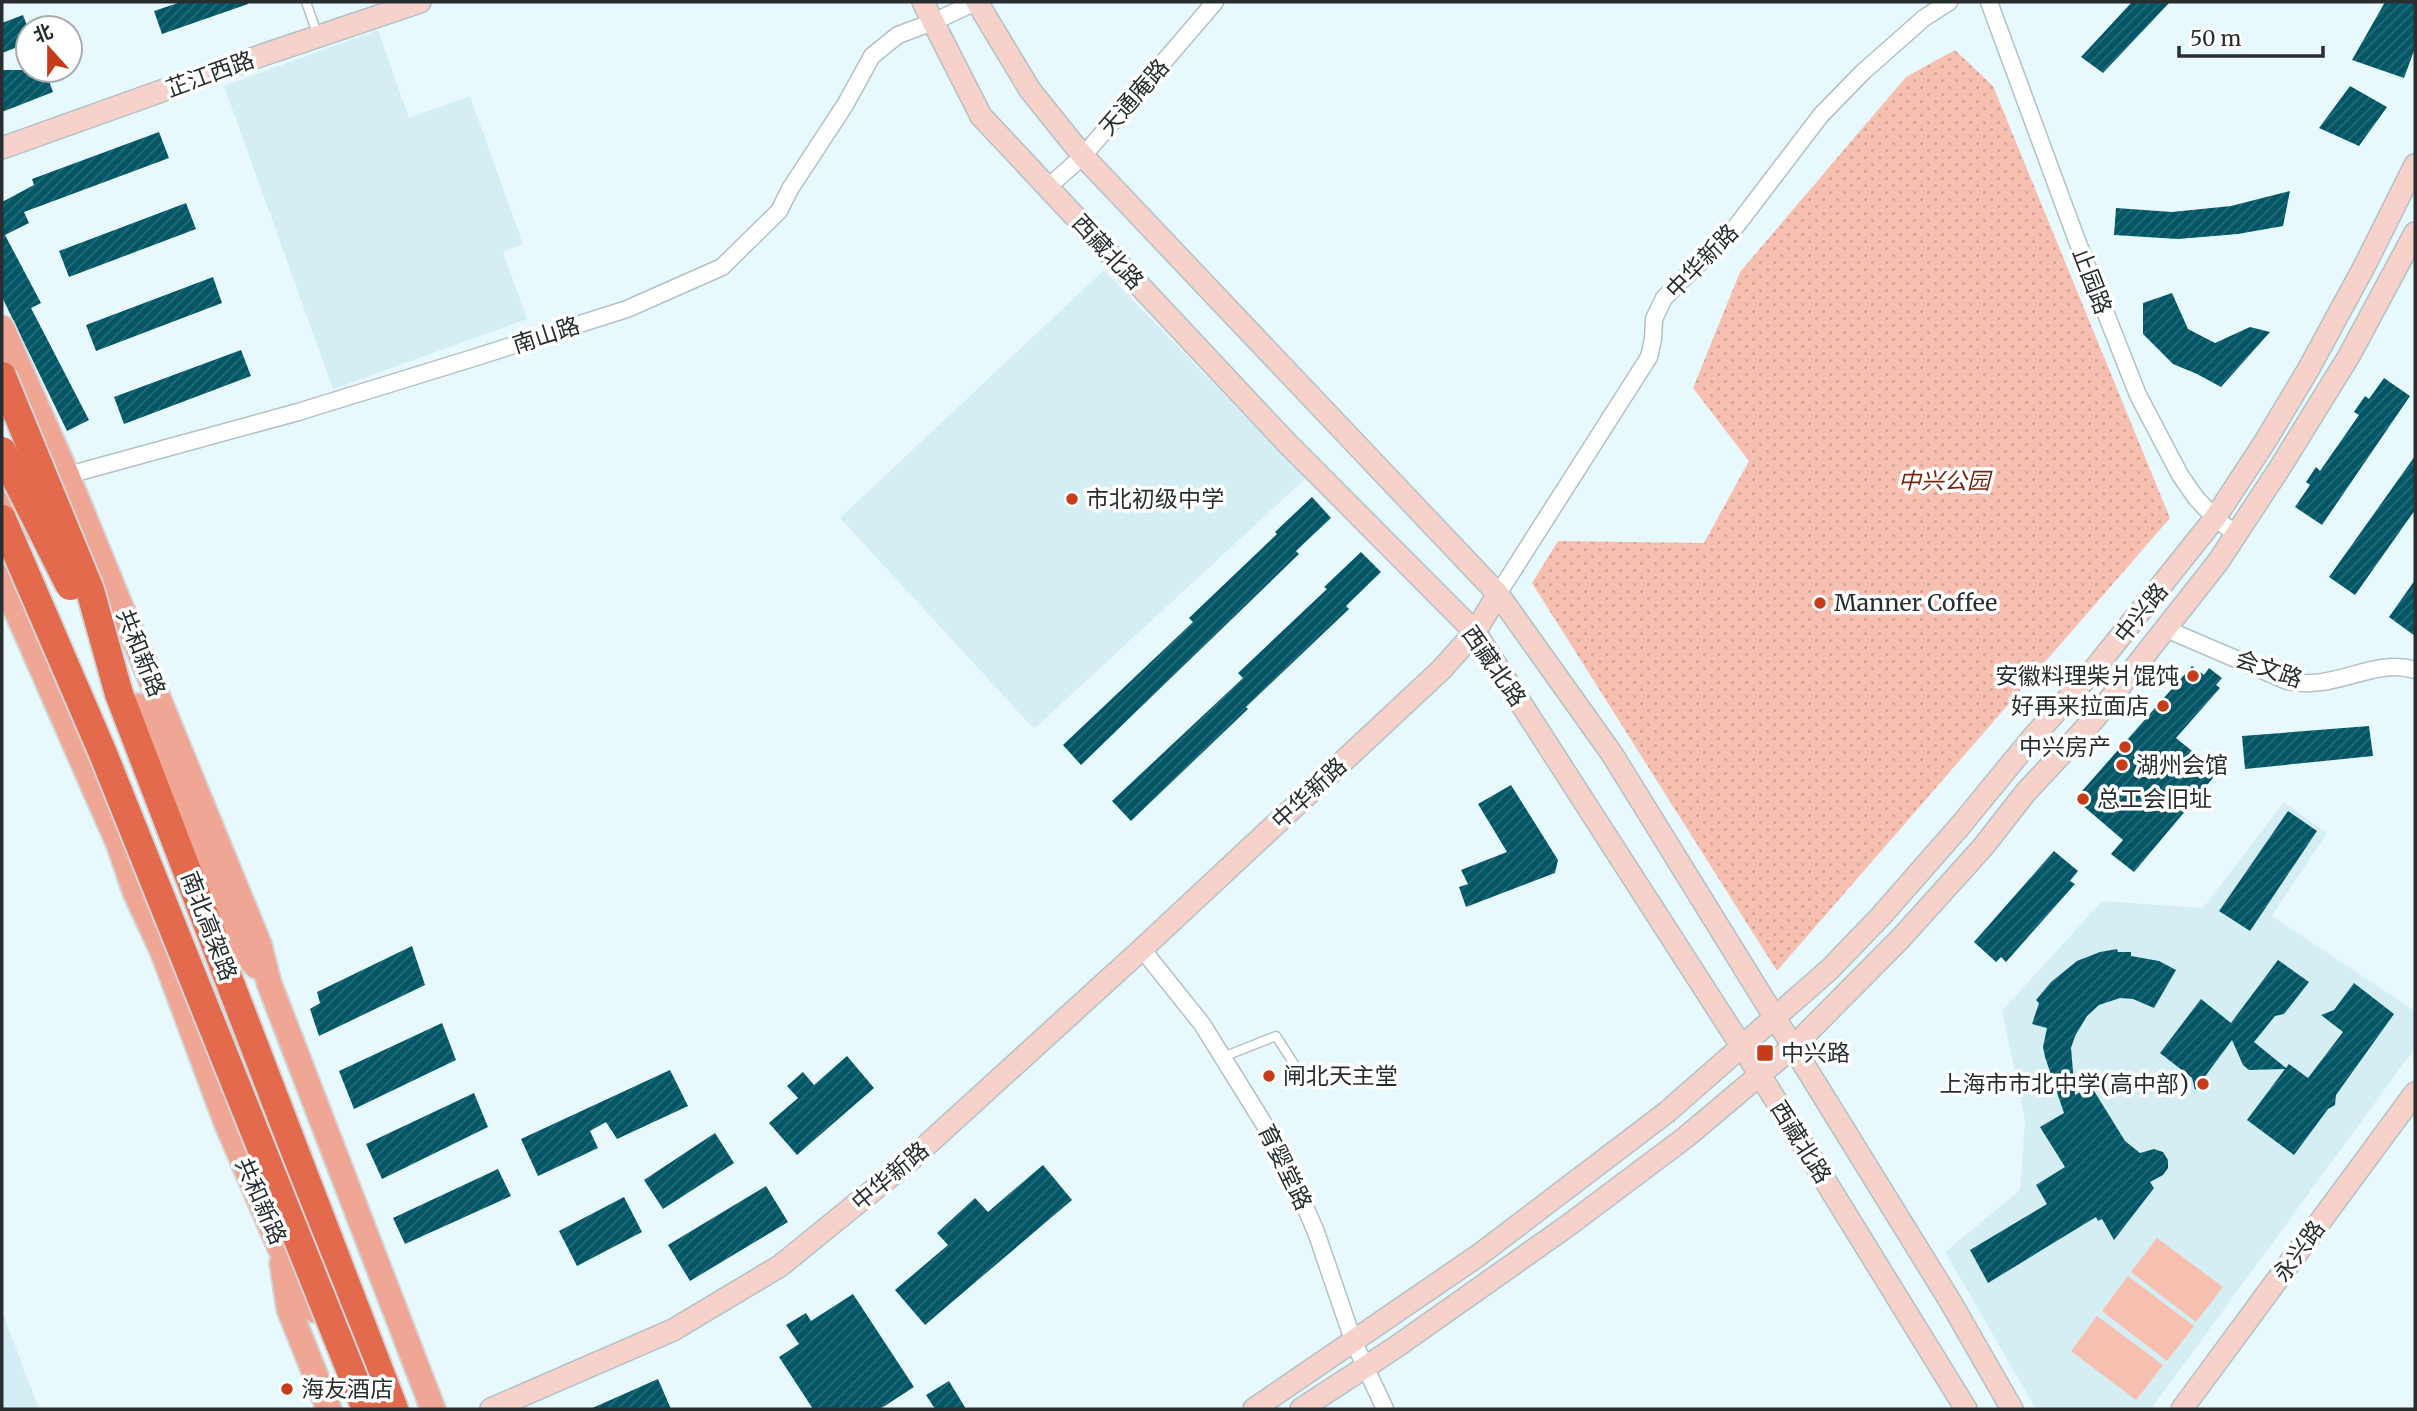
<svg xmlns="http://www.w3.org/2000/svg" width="2417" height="1411" font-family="Merriweather,'Noto Sans SC',serif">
<defs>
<pattern id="park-dots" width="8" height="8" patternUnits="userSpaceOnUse" patternTransform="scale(1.75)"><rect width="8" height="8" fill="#f7bfb0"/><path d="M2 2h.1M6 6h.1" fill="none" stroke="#d4a498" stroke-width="1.8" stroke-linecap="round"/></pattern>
<pattern id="building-hatch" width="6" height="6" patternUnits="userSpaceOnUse" patternTransform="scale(1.75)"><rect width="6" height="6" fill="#025666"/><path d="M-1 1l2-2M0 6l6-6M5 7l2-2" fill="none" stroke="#286b78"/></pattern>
</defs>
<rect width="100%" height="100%" fill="#e8f9fe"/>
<!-- built -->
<path fill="#d4eef4" d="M378,30L409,118L470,96L523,244L503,252L527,319L333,389L224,86Z
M1104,270L1305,479L1034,729L840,518Z
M2284,802L2327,833L2272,916L2415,1011V1048L2151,1409H2036L1945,1252L2020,1190L2025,1120L2002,1011L2102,901L2203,908Z
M2,1311L39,1409H2Z"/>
<!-- grass -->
<path fill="#f7bfb0" d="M2157,1238L2223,1287L2196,1322L2131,1272Z
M2128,1276L2194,1326L2167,1361L2102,1311Z
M2097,1316L2163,1365L2136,1400L2071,1351Z"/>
<!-- park -->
<path fill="url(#park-dots)" d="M1955,50L1993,86L2170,518L1777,971L1532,583L1558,541L1704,543L1749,461L1693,388L1740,272L1906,77Z"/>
<!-- building -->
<path fill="url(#building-hatch)" d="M181,2H248V4L162,34L154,11Z
M2132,2H2170L2103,73L2081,57Z
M2385,2H2415V48L2404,78L2352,60Z
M23,15L28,28V43L2,53V23Z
M2,70H45L53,92L2,112Z
M2350,86L2387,107L2359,146L2319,128Z
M159,132L169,158L24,212L29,223L5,235L41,303L31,308L89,420L67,431L2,297V202L34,185L32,179Z
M2290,191L2283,226L2238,234L2178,239L2114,235L2116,208L2172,212L2231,206Z
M186,203L196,229L69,277L59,251Z
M213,277L222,303L96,351L86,325Z
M2172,293L2188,329L2215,343L2250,327L2270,332L2221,387L2197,374L2173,364L2143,334V303Z
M241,350L251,376L124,424L114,397Z
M2384,378L2410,396L2322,525L2295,507L2310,485L2306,482L2316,467L2320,471L2359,415L2354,412L2365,396L2369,399Z
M2415,456V510L2355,595L2329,577Z
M1312,497L1331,518L1296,551L1299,554L1081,765L1063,745L1193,622L1189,618L1277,534L1275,532Z
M1361,552L1381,572L1346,606L1349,609L1246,707L1248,709L1131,821L1112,801L1243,678L1238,673L1327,589L1324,587Z
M2415,580V636L2389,617Z
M2192,666L2204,675L2209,668L2222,678L2216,685L2220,688L2176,738L2218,772L2134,872L2111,854L2123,840L2075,799Z
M2369,726L2373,756L2245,769L2242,736Z
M1511,785L1558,860L1555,873L1466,907L1459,887L1468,884L1461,870L1507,852L1478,804Z
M2288,811L2317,831L2250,931L2219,911Z
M2054,851L2078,871L2070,881L2075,884L2006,962L2001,957L1996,962L1974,942Z
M412,946L425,985L319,1036L310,1009L320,1003L317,992Z
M2117,949L2118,952H2131V956L2159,961L2176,970L2154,1008L2133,999L2120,998L2099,1005L2087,1016L2075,1036L2071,1048L2075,1095L2091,1086L2125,1141L2140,1153L2154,1149L2163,1152L2168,1160V1168L2163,1175L2150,1182L2154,1188L2114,1240L2102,1219L2098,1221L2096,1217L1988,1283L1970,1250L2047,1204L2036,1185L2065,1167L2040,1127L2064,1113L2045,1057L2043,1047L2047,1028L2032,1024L2039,1003L2036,1000L2051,982L2077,961L2100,952Z
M2278,960L2309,982L2284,1014L2275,1016L2254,1042L2286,1068L2289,1064L2308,1078L2343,1032L2321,1015L2334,1010L2354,983L2394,1014L2336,1095L2335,1105L2328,1109L2294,1155L2247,1120L2285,1069L2249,1070L2243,1065L2232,1040L2195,1090L2192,1078L2160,1053L2201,999L2231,1023Z
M442,1023L456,1060L354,1109L339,1071Z
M847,1056L874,1088L797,1155L769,1123L798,1098L787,1086L803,1072L814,1085Z
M670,1070L688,1106L617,1139L606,1122L590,1131L598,1148L538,1176L521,1139Z
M474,1093L488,1127L382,1179L366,1144Z
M715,1133L734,1163L663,1209L644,1180Z
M1043,1165L1072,1200L925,1325L895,1290L948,1245L937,1233L975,1198L988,1212Z
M498,1169L511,1196L405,1244L393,1218Z
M766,1186L788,1222L690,1281L668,1245Z
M624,1197L642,1232L577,1266L559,1231Z
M853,1294L914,1387L880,1409H813L779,1357L799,1344L786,1325L806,1313L811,1321Z
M658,1379L671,1409H590Z
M949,1381L966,1409H935L926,1395Z"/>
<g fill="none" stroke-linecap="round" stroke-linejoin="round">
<defs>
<path id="lane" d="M306,2L318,36
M1223,1057L1276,1036L1296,1067"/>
<path id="street" d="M1989,2L2076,238L2138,395L2180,475L2196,498L2215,518L2237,535
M1047,188L1083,156L1215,2
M61,477L298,412L470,359L627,309L722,267L779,211L790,189L845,105L872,56L898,35L933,22L976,2
M1498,594L1649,357L1653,339L1654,319L1664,298L1734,229L1821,115L1863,72L1924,18L1949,2
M2166,629L2287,681C2335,692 2373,657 2415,670
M1142,949L1202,1024L1282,1153L1316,1232L1353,1340L1385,1409"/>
<path id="secondary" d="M923,2L981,116L1285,441L1475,632L1760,1075L1966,1409
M977,2L1030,90L1083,156L1498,594L1612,754L1950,1301L2012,1409
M2,148L251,59L420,2
M491,1409L673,1330L780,1266L908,1162L1142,949L1441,670L1475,632L1498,594
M1254,1409L1479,1255L1667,1112L1830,969L1881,916L1960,826L2033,737L2092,672L2215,518L2266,440L2308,370L2364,267L2415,165
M1301,1409L1396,1347L1566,1227L1686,1137L1794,1046L1901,938L1983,847L2026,792L2095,718L2218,562L2281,466L2349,356L2415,233
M2182,1409L2415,1093"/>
<path id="primary" d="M2,328L67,475L259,944L269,983L433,1409
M2,499L17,535
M2,578L119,845L135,892L162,950L226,1122L280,1248L314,1310
M138,706L194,845L244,952L256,966
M282,1263L289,1309L329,1409"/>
<path id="highway" d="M119,694L394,1409"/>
</defs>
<!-- lane casing -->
<use href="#lane" stroke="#b1c1c5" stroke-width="11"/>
<!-- street casing -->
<use href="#street" stroke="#b1c1c5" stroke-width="19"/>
<!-- secondary casing -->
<use href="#secondary" stroke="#b1c1c5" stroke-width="24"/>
<!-- primary casing -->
<use href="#primary" stroke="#d4d5d6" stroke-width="28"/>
<!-- highway casing -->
<use href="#highway" stroke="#d4d5d6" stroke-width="32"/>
<!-- lane -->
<use href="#lane" stroke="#fff" stroke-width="8"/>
<!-- street -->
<use href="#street" stroke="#fff" stroke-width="16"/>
<!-- secondary -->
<use href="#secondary" stroke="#f7d2ca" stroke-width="21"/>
<!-- primary -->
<use href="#primary" stroke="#efa694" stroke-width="24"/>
<!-- highway -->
<use href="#highway" stroke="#e46a4d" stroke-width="28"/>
<defs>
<path id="highway-bridge" d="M2,376L90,590L119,694
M2,451L70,586
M2,519L102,751L366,1409"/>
</defs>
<!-- highway-bridge casing -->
<use href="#highway-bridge" stroke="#d4d5d6" stroke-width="32" stroke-linecap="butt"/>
<!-- highway-bridge -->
<use href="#highway-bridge" stroke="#e46a4d" stroke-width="28"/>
</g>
<!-- markers -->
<g fill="#c63c19" stroke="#fff" stroke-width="2.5">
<circle cx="1072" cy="499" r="7"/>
<circle cx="1820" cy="603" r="7"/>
<circle cx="2193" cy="676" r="7"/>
<circle cx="2163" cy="706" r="7"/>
<circle cx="2125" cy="747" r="7"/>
<circle cx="2122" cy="765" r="7"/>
<circle cx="2083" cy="799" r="7"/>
<rect x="1756" y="1044" width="18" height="18" rx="3.5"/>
<circle cx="1269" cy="1076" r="7"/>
<circle cx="2203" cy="1084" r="7"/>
<circle cx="287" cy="1389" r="7"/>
</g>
<g text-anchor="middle" stroke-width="7" stroke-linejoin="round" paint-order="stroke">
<!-- street labels -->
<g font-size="23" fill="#282e30" stroke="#fff">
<text transform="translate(210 74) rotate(-20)" y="8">芷江西路</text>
<text transform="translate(1134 97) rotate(-49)" y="8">天通庵路</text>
<text transform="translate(1108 252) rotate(47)" y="8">西藏北路</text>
<text transform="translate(1702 261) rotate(-46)" y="8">中华新路</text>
<text transform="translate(2092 281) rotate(69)" y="8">止园路</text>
<text transform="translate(546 335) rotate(-18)" y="8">南山路</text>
<text transform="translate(2141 613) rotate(-51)" y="8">中兴路</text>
<text transform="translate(141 653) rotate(68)" y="8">共和新路</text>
<text transform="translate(1494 666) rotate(55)" y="8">西藏北路</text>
<text transform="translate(2269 669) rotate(19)" y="8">会文路</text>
<text transform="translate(1309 793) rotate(-43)" y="8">中华新路</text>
<text transform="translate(209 926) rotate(69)" y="8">南北高架路</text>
<text transform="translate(1801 1142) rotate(58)" y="8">西藏北路</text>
<text transform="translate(1285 1167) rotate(64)" y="8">育婴堂路</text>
<text transform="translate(890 1176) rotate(-40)" y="8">中华新路</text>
<text transform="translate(261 1201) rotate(66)" y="8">共和新路</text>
<text transform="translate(2299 1251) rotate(-54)" y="8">永兴路</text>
</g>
<!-- park labels -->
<g font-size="23" font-style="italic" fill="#7a2511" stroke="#fff">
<text x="1944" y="489">中兴公园</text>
</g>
<!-- poi labels -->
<g font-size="23" fill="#282e30" stroke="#fff" text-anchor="start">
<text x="1086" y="507">市北初级中学</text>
<text x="1834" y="611">Manner Coffee</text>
<text x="2179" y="684" text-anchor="end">安徽料理柴爿馄饨</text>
<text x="2149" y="714" text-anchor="end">好再来拉面店</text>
<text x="2111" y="755" text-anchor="end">中兴房产</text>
<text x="2136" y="773">湖州会馆</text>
<text x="2097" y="807">总工会旧址</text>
<text x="1781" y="1061">中兴路</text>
<text x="1283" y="1084">闸北天主堂</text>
<text x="2189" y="1092" text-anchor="end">上海市市北中学(高中部)</text>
<text x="301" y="1397">海友酒店</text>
</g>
</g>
<!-- border -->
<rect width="2417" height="1411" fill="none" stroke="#282e30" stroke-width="7"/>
<!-- north arrow -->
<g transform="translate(49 49) rotate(339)"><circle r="33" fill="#ffffff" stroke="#a9abac" stroke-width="2"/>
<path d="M0-5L12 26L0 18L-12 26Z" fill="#c63c19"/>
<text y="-10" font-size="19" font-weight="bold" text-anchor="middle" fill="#282e30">北</text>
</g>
<!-- scale -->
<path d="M2179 46v10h144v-10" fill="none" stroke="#282e30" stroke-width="3.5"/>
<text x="2190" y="46" font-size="21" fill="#282e30" stroke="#ffffff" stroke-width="5" paint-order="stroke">50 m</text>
</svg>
